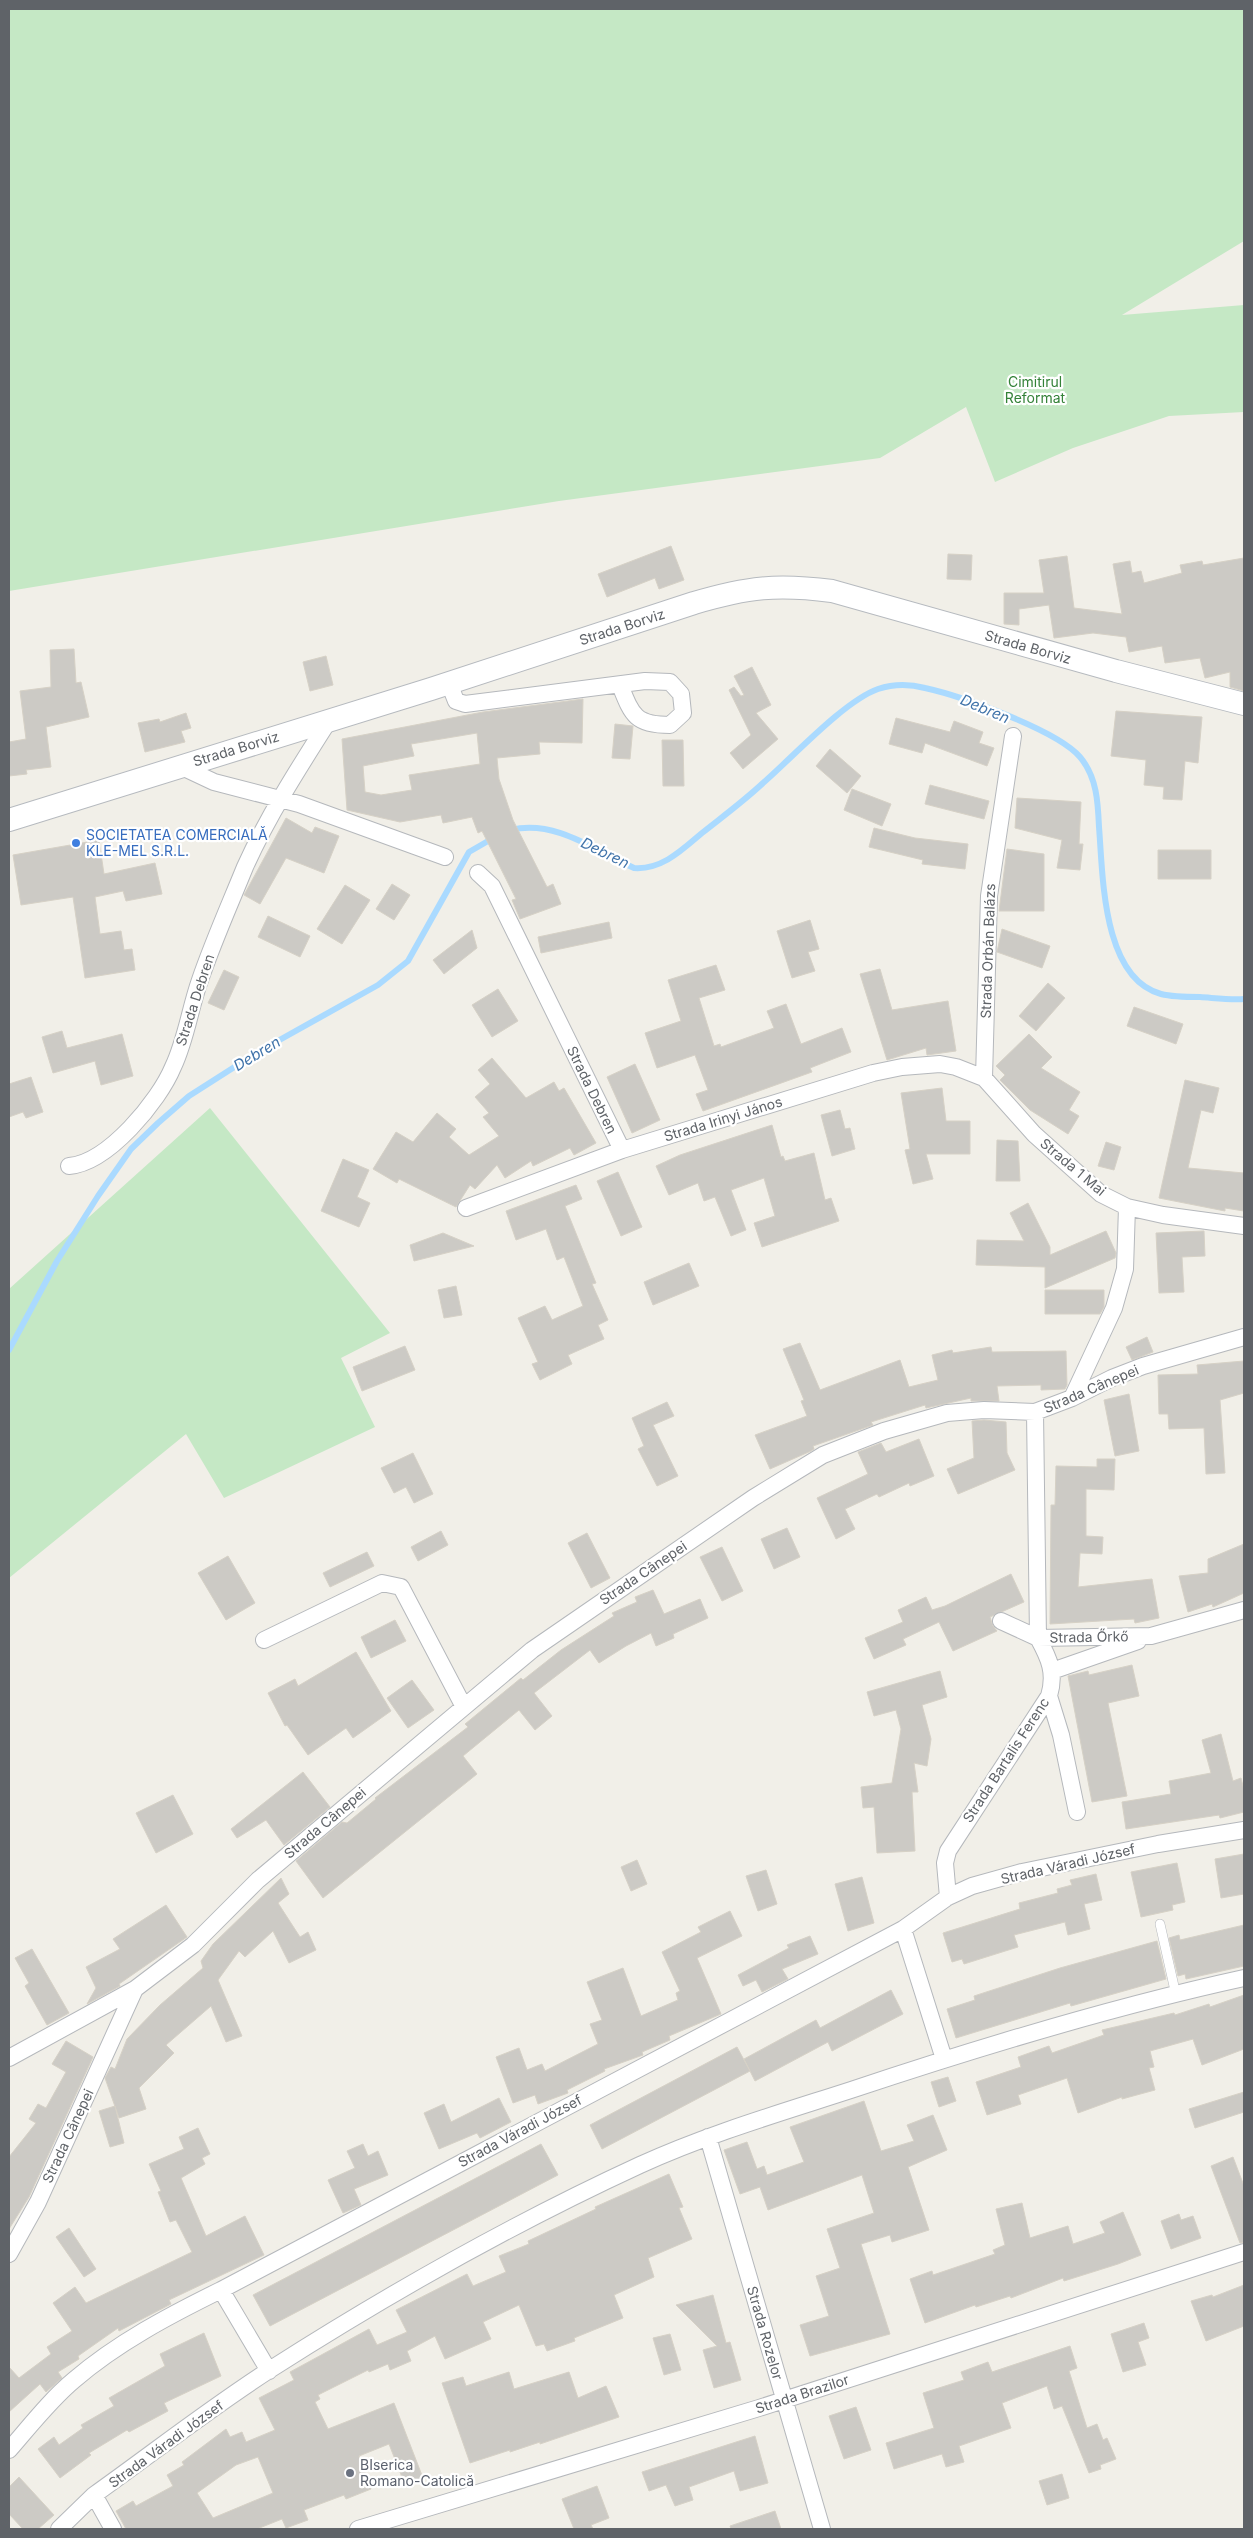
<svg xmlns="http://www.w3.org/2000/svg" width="1253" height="2538" font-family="Inter,sans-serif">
<rect width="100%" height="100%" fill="#f1efe8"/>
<!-- green -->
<path fill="#c5e8c5" d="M9,9H1244V241L1122,315L1244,305V412L1169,416L1073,448L995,482L966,407L880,458L559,501L9,591Z
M210,1108L390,1333L341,1358L375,1427L224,1498L186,1434L9,1578V1289Z"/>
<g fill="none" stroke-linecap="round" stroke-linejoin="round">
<!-- stream -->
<path stroke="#aadaff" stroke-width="6" d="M511,830C554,819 595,850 634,868C662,870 682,850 702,833C722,817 744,801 763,783C792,758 844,701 878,689C893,684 910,684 925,688C961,696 1057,730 1080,757C1097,777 1098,803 1099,827C1103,875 1102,978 1161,994C1173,997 1188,997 1200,997C1215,998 1230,1000 1244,999
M9,1350L57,1261L98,1196L131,1149L158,1123L189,1096L258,1052L378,985L408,961L469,852L495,837"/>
</g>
<!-- building -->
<path fill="#cccac5" stroke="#d6d1c6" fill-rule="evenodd" d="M671,546L684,580L659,589L655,578L607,597L598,574Z
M948,554L972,555L971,580L947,579Z
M1067,556L1074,608L1122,614L1113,564L1130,561L1132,573L1141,571L1144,583L1182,573L1180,565L1202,561L1203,565L1244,558V691L1230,687V672L1205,678L1200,658L1165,663L1162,646L1129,652L1126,637L1093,633L1054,638L1049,605L1019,609V625L1004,624V593H1044L1039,560Z
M74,649L76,683L81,682L89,717L46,727L51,767L26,770L27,774L9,776V742L26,739L20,691L51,687L50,650Z
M326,656L333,685L310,691L303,662Z
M752,667L771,705L756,713L778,739L743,769L730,753L751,735L729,690L734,687L741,696L744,695L734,676Z
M583,699L582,743L539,742L540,754L497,758L499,779L513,820L547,887L553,884L561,904L520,919L512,900L516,899L482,831L478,833L472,817L443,823L441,815L400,822L347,810L342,739L483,712ZM477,733L480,764L409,775L412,790L381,795L365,792L363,766L414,756L411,744Z
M1116,711L1202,717L1198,763L1185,761L1182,800L1163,799L1164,787L1144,785L1146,760L1111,756Z
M186,713L191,728L181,731L185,742L145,752L138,723L159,719L160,722Z
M896,718L950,732L954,721L983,732L979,743L994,748L987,766L925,743L922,753L889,744Z
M615,724L633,726L630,759L612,758Z
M662,740H683L684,786H663Z
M830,749L861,776L847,793L816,766Z
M930,785L989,801L984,819L925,804Z
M852,789L891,804L882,826L844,810Z
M1017,798L1081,802L1079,844H1083L1080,870L1057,868L1062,840L1015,828Z
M286,818L312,833L315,827L339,836L324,873L286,858L260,904L244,895Z
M874,828L915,838L968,844L965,869L922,864L923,860L869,847Z
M99,840L104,874L155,863L162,894L126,901L123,891L95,897L100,934L121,931L124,950L132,949L135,970L85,978L73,897L21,905L13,855Z
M1007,849L1044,854V911H999Z
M1158,850H1211V879H1158Z
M392,884L410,895L394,920L376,909Z
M345,885L370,900L342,944L317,929Z
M268,916L310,936L300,957L258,937Z
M810,920L819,949L808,952L815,971L792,978L777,931Z
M609,922L612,938L541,953L538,937Z
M1002,929L1050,946L1042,968L997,952Z
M472,930L477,948L444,974L433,960Z
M716,965L725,990L699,998L714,1046L720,1044L721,1047L774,1028L767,1011L786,1004L801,1044L842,1028L851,1052L810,1068L812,1072L703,1111L696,1094L708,1090L695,1055L657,1068L645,1033L681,1021L668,980Z
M880,969L892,1010L948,1001L956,1051L927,1055L926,1048L887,1060L860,974Z
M224,970L239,977L224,1010L208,1003Z
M1048,983L1065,998L1036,1031L1019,1016Z
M498,989L518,1021L492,1037L472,1005Z
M1134,1007L1183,1024L1176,1044L1127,1026Z
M62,1031L67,1048L122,1034L133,1076L101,1085L95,1061L53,1073L42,1037Z
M1029,1034L1052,1057L1041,1068L1080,1092L1069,1110L1079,1116L1068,1134L1030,1110L1000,1080L1005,1075L996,1066Z
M492,1058L526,1098L554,1082L559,1091L564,1088L596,1143L574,1155L570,1148L533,1166L531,1161L505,1178L497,1165L475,1189L470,1185L456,1207L399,1179L397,1183L373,1169L396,1132L413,1142L437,1113L456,1129L449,1137L469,1155L499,1136L483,1117L489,1113L475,1097L490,1084L478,1070Z
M635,1064L660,1120L632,1133L607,1077Z
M31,1077L43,1112L26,1118L23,1112L9,1117V1084Z
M1185,1080L1219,1088L1213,1113L1201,1110L1188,1168L1244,1173V1211L1225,1208V1211L1159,1198Z
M942,1088L946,1121H970V1154H926L933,1179L913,1184L905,1150L910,1149L901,1093Z
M840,1110L845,1129L850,1128L855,1149L832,1156L821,1115Z
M772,1125L781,1157L783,1156L785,1161L814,1153L825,1200L831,1198L839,1221L762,1247L754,1223L775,1216L764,1178L731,1190L746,1230L731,1236L715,1197L704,1201L698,1183L669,1195L656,1166L680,1155Z
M997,1140L1018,1141L1020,1181H996Z
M1106,1142L1121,1147L1114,1170L1098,1166Z
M343,1159L369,1170L357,1197L370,1203L359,1227L321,1211Z
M618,1172L642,1227L621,1236L597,1181Z
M576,1185L582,1199L565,1206L596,1283L592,1284L608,1320L598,1325L604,1339L568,1355L572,1364L540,1380L532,1364L538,1362L518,1318L545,1306L552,1320L583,1306L564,1257L557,1260L546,1229L516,1240L506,1211Z
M1028,1203L1050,1247V1255L1106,1231L1116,1253L1115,1258L1045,1288V1267L976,1265L977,1240L1024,1241L1010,1213Z
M1204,1231L1205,1256L1182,1257L1184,1292L1159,1293L1156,1233Z
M443,1233L474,1246L414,1261L410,1245Z
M689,1263L699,1286L653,1305L644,1282Z
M456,1286L462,1315L444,1318L438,1290Z
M1045,1290H1104V1307L1100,1314H1045Z
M1147,1337L1153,1352L1132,1360L1126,1347Z
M800,1343L820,1390L900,1360L909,1387L938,1380L932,1355L952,1350L953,1353L991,1347L992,1352L1066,1351L1067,1385L1065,1389L1041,1390V1385L997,1386L999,1401H971V1398L926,1408L925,1405L871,1422L873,1425L813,1446L814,1449L811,1451L770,1469L755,1435L807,1416L801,1401L804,1400L783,1349Z
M405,1346L415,1370L362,1391L353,1367Z
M1244,1361V1393L1220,1400L1225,1473L1206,1474L1204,1428L1169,1429L1168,1414H1159L1158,1375L1198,1374L1197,1365Z
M1129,1394L1139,1451L1115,1456L1104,1400Z
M667,1402L674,1416L653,1425L678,1476L657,1486L638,1449L644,1446L632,1418Z
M984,1420L1006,1422L1007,1453L1015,1470L958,1494L947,1469L974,1458L972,1421Z
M919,1439L934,1476L910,1486L909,1483L879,1497L877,1494L845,1509L855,1529L836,1539L817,1498L868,1474L858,1452L881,1443L886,1452Z
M413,1453L433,1494L414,1503L406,1487L394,1493L381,1468Z
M1097,1459H1115L1114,1490L1086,1489V1536L1103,1537L1102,1554L1080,1553L1078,1587L1152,1579L1159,1618L1135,1623L1134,1619L1050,1624L1051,1505H1055L1056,1466L1097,1467Z
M787,1528L800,1557L774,1569L761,1539Z
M441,1531L448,1545L418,1561L411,1547Z
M587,1533L610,1578L591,1588L568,1543Z
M1244,1544V1593L1213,1607L1212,1604L1188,1612L1179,1576L1208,1573V1559Z
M722,1547L743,1591L722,1601L700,1557Z
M367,1552L374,1566L330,1587L323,1573Z
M228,1556L255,1603L226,1620L198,1573Z
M1011,1574L1024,1602L990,1617L993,1626L997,1631L953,1651L939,1622L903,1639L906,1645L874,1659L865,1638L903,1622L898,1610L926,1597L932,1610L945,1606Z
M653,1590L664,1614L700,1599L708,1618L673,1634L674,1638L656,1646L651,1633L626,1646L599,1663L590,1650L534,1693L552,1716L535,1730L519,1710L463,1756L477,1774L323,1898L296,1861L342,1822L347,1823L376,1799L375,1798L468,1727L465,1724L521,1678L523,1680L561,1650L614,1616L612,1613L637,1602L635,1597Z
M395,1620L406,1641L371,1658L361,1637Z
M356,1652L391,1711L353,1738L346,1728L308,1755L287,1725L285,1726L268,1693L295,1679L298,1686Z
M1132,1665L1139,1696L1108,1703L1127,1796L1092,1802L1068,1676L1088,1671L1089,1675Z
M940,1671L947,1697L922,1705L931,1739L927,1766L914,1763L918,1792H912L915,1851L877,1853L874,1807L863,1808L861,1787L892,1783L901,1729L896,1710L874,1716L867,1692Z
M412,1680L434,1710L408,1728L387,1698Z
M1221,1734L1233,1781L1241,1778L1244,1790V1812L1220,1818L1219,1815L1126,1829L1122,1802L1171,1794L1169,1781L1211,1773L1202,1740Z
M303,1772L330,1807L284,1845L266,1820L237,1838L231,1829Z
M173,1795L193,1834L156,1853L136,1813Z
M1244,1854V1894L1221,1898L1215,1859Z
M637,1860L647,1884L631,1891L621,1867Z
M1177,1863L1185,1902L1172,1905L1173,1910L1141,1917L1131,1872Z
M766,1870L777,1904L758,1911L746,1876Z
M1096,1874L1102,1900L1084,1904L1090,1929L1068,1935L1065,1922L1014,1935L1018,1947L964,1964L962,1959L952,1962L943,1933L1020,1909L1019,1903L1058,1893L1057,1889L1072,1885L1070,1880Z
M862,1877L874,1923L848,1931L835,1884Z
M281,1878L289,1894L278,1903L300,1937L308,1932L316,1950L289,1963L273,1931L245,1957L239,1951L218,1980L242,2036L226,2042L211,2006L166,2045L174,2053L139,2088L146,2109L119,2118L105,2078L111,2067L115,2069L127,2039L160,2005L203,1968L201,1961L213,1944Z
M166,1905L187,1937L119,1984L120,1986L87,2004L96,1988L86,1967L120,1949L113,1939Z
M730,1911L742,1936L697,1958L721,2014L669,2036L670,2040L642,2052L643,2055L604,2069L605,2071L567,2090L568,2093L538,2104L535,2095L513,2103L496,2057L519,2048L527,2070L542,2064L545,2071L598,2044L590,2024L602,2020L587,1982L623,1968L641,2016L678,2000L676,1993L680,1991L662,1952L701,1932L698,1927Z
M1244,1925V1966L1186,1979L1185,1974L1178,1976L1169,1938L1179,1935L1180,1940Z
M810,1936L818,1954L782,1969L788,1979L762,1992L756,1980L743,1986L738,1975L789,1948L787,1945Z
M1157,1941L1166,1979L1071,2006L1070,2003L956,2038L947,2009L975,2000L974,1996L1060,1968Z
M32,1949L69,2013L47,2025L25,1986L29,1983L15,1958Z
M891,1990L903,2014L832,2051L828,2042L755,2081L744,2059L816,2020L820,2028Z
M1244,1995V2049L1202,2065L1193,2039L1150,2051L1154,2067L1149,2068L1155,2090L1122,2099V2097L1078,2113L1067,2078L1018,2095L1021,2104L987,2115L976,2082L1021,2067L1018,2057L1049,2046L1052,2053L1104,2035L1102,2030L1174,2013L1175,2015L1209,2004L1210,2007Z
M66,2041L93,2057L29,2197L9,2229V2157L36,2123L29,2119L38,2104L46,2108L66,2072L52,2064Z
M737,2047L750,2071L602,2149L590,2125Z
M948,2077L956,2101L939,2107L931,2082Z
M1244,2092V2112L1195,2128L1189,2109Z
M499,2098L511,2122L480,2138L477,2133L439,2149L424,2113L444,2104L451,2122Z
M864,2101L881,2151L914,2141L907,2125L933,2115L947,2150L908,2167L929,2230L892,2242L890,2235L861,2244L890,2334L810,2356L800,2325L829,2316L816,2276L840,2268L827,2229L874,2213L862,2175L768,2210L760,2187L740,2194L724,2150L747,2142L757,2169L764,2166L767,2175L804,2162L790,2127Z
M115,2106L124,2143L110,2147L99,2111Z
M198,2128L210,2154L202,2158L205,2164L181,2178L206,2236L245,2216L264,2255L169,2300L171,2304L119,2331L118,2328L78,2356L79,2359L58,2372L62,2378L46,2392L40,2384L9,2412V2367L19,2378L51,2354L47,2347L72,2331L53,2303L75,2287L86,2303L192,2252L176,2220L170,2222L158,2192L161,2191L149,2164L184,2149L179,2137Z
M363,2144L368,2156L378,2151L388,2175L354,2189L361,2205L343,2213L328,2180L355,2168L347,2151Z
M541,2144L558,2175L270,2326L253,2295Z
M1233,2157L1244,2186V2242L1240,2243L1211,2166Z
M669,2174L683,2207L679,2208L692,2239L648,2258L654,2277L614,2295L623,2318L574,2338L575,2341L547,2351L544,2344L536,2346L519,2305L483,2322L491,2339L445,2359L435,2336L407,2351L411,2361L390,2370L388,2364L369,2372L368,2370L318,2395L320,2399L315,2402L328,2429L394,2403L423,2478L405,2485L389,2444L359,2456L371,2489L346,2499L344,2495L304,2510L308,2520L286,2528L282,2519L257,2529H126L116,2511L133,2501L136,2506L173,2486L167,2475L184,2465L182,2462L226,2429L230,2437L242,2432L246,2442L275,2430L259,2398L294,2380L290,2372L369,2329L377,2345L407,2332L396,2310L467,2274L473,2286L506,2272L499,2256L529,2244L528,2241L596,2209L595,2207ZM258,2457L273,2493L213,2518L197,2493L236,2465Z
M1022,2203L1030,2238L1068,2226L1073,2244L1105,2233L1100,2222L1123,2212L1141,2255L1118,2264L1064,2281L1063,2278L1011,2298L1010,2296L976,2307L975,2305L925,2323L910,2279L932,2271L933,2275L995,2254L993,2250L1005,2245L996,2209Z
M1179,2214L1181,2220L1193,2216L1201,2238L1171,2249L1161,2221Z
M69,2228L96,2269L84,2277L56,2237Z
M1244,2285V2326L1206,2341L1191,2301L1212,2295L1213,2297Z
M713,2295L726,2343L730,2342L741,2380L714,2388L703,2350L717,2346L676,2305Z
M1144,2323L1149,2338L1138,2342L1146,2365L1123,2372L1111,2334Z
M204,2333L221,2376L164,2403L168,2411L129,2432L127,2430L89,2453L91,2455L60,2478L38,2449L54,2437L59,2445L83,2428L81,2425L114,2406L109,2398L165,2366L160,2354Z
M670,2334L681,2370L664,2375L653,2338Z
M1070,2346L1077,2368L1069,2371L1087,2428L1097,2424L1103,2440L1107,2438L1116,2459L1100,2465L1101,2469L1089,2473L1062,2406L1054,2409L1047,2386L1002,2403L1011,2428L959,2446L964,2462L946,2467L942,2454L894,2469L886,2443L934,2428L923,2393L964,2380L961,2372L988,2362L992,2372Z
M509,2372L514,2389L569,2372L578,2398L606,2386L619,2417L540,2444V2442L510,2452V2450L470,2463L442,2383L463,2377L466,2386Z
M856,2407L871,2450L844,2459L829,2416Z
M755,2436L768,2483L740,2491L734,2471L689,2487L693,2500L675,2506L666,2485L649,2491L642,2472Z
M1062,2474L1069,2498L1047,2505L1039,2481Z
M19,2477L54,2515L38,2529H23L9,2514V2487Z
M597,2486L609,2518L591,2525L593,2529H574L562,2499Z
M775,2511L781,2529H731L730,2526Z"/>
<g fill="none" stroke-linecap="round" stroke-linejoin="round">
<defs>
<path id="service" d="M1160,1924L1176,1995"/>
<path id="minor" d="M449,683L456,701L465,704L645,681L670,682L681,694L683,713L670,725C635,725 632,715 620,685
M180,766L214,782L299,804L445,857
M478,873L492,886L622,1150
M984,1078L989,896L1013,736
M69,1166C108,1163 159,1101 173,1067C186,1040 190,1008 200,980C213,942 230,904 245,867C268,816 298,769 328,722
M466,1208L622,1150L873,1073L902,1067L940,1064L956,1067L984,1078L1034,1134L1101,1194L1127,1207L1163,1215L1244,1226
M1072,1398L1114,1308L1125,1269L1127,1207
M1001,1621L1038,1638L1151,1636L1244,1610
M264,1640L382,1583L401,1587L464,1707
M1052,1671L1138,1641
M1049,1696L1061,1735L1077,1812
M948,1897L945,1863L948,1851L1049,1696C1056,1673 1049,1658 1038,1638L1035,1412
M903,1929L944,2059
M9,2058L135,1989L193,1945L258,1880L532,1650L753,1498L823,1455L884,1431L947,1413L984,1410L1035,1412L1072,1398L1112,1378L1143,1366L1244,1337
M708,2137L822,2529
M9,2254L38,2202L135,1989
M269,2371L221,2290L903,1929L948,1897L972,1886L1022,1872L1158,1844L1244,1830
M9,2450C30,2426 50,2400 74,2380C117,2343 170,2315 221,2290
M59,2529L94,2495
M113,2529L94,2495C153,2453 210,2408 271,2369C390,2293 512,2224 640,2165C708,2134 780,2113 851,2090C980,2047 1111,2007 1244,1978
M358,2529L759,2408L1244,2252"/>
<path id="secondary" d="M9,820L431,689L694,603C748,587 777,584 832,591L1116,671L1244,704"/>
</defs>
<!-- service casing -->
<use href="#service" stroke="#b5b8bc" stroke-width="10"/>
<!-- minor casing -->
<use href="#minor" stroke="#b5b8bc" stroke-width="18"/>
<!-- secondary casing -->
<use href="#secondary" stroke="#b6babf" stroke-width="24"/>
<!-- service -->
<use href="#service" stroke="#fff" stroke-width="9"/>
<!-- minor -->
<use href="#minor" stroke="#fff" stroke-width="16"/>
<!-- secondary -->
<use href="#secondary" stroke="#fff" stroke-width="22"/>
</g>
<!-- markers -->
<circle fill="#3f7fe0" stroke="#fff" stroke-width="2" cx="76" cy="843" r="5"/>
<circle fill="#6b7280" stroke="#fff" stroke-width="2" cx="350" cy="2473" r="5"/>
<g text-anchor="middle" stroke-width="4.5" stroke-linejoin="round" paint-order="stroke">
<!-- park labels -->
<g font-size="14" fill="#348238" stroke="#fff">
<text x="1035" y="387">Cimitirul<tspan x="1035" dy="16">Reformat</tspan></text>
</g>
<!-- street labels -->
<g font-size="14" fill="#5f6368" stroke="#fff">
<text transform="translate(622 627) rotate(-18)" y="5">Strada Borviz</text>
<text transform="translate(1028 647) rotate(16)" y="5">Strada Borviz</text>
<text transform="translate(236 749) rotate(-17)" y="5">Strada Borviz</text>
<text transform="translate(988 951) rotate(-88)" y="5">Strada Orbán Balázs</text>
<text transform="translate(195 1000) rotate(-72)" y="5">Strada Debren</text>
<text transform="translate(592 1090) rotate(64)" y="5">Strada Debren</text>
<text transform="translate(723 1119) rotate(-17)" y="5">Strada Irinyi János</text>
<text transform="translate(1073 1167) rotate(40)" y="5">Strada 1 Mai</text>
<text transform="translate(1091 1389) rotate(-23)" y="5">Strada Cânepei</text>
<text transform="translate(643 1573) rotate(-34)" y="5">Strada Cânepei</text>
<text transform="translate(1089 1637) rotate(-1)" y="5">Strada Őrkő</text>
<text transform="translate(1006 1760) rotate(-57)" y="5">Strada Bartalis Ferenc</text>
<text transform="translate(325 1823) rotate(-40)" y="5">Strada Cânepei</text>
<text transform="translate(1068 1864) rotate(-13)" y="5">Strada Váradi József</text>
<text transform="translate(520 2131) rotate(-28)" y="5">Strada Váradi József</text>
<text transform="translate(68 2136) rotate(-65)" y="5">Strada Cânepei</text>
<text transform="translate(765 2333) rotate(74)" y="5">Strada Rozelor</text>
<text transform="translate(802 2394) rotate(-18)" y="5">Strada Brazilor</text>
<text transform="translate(166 2444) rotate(-36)" y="5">Strada Váradi József</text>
</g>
<!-- shop labels -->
<g font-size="14" fill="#366cbe" stroke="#fff" text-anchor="start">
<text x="86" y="840">SOCIETATEA COMERCIALĂ<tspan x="86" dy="16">KLE-MEL S.R.L.</tspan></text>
</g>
<!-- worship labels -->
<g font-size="14" fill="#5b616d" stroke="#fff" text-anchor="start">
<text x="360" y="2470">BIserica<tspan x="360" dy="16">Romano-Catolică</tspan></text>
</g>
<!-- water labels -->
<g font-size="15" font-style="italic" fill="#4174aa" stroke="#fff">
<text transform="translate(985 709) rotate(23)" y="5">Debren</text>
<text transform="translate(605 853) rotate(26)" y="5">Debren</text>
<text transform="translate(257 1054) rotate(-31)" y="5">Debren</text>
</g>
</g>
<!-- border -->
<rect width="1253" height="2538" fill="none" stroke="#5f6368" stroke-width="20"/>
</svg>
